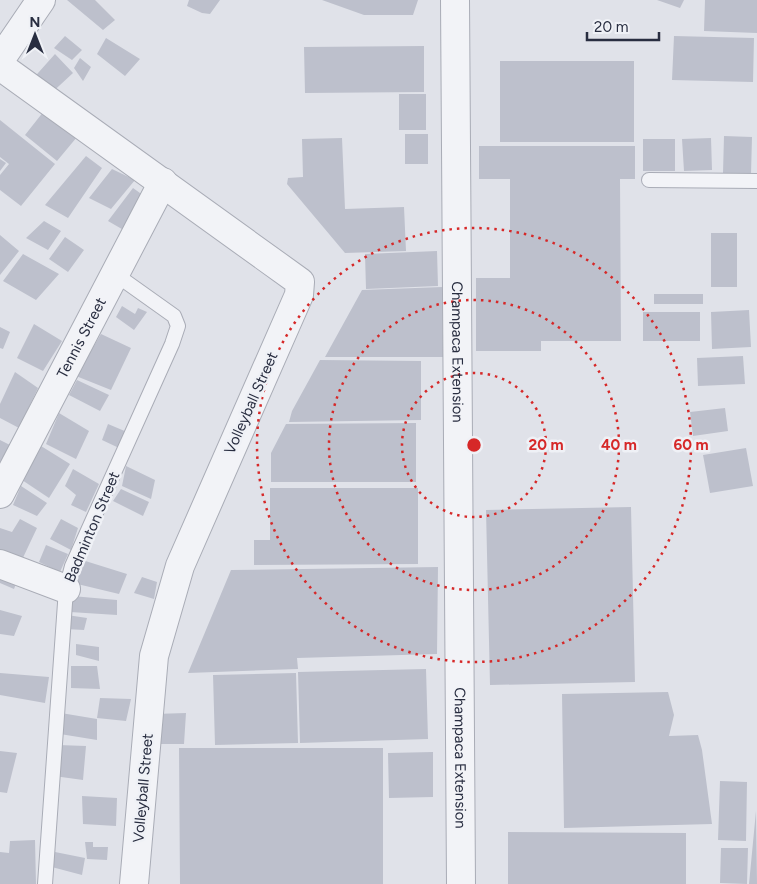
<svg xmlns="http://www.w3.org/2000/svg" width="757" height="884" font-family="Figtree,sans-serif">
<rect width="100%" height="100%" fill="#e0e2e9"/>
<!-- building -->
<path fill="#bdc0cc" d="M67,0H95L115,20L103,30Z
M189,0H220L210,14L202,13L187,6Z
M322,0H418L413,15H364Z
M657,0H684L680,8Z
M705,0H757V33L704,31Z
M65,36L82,50L72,60L54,48Z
M674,36L754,38L753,82L672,80Z
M106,38L140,59L125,76L97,54Z
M424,46V92L305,93L304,47Z
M55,54L73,73L46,98L30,82Z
M80,58L91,67L83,81L74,68Z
M500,61H634V142H500Z
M399,94H426V130H399Z
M44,111L77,137L57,161L25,135Z
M0,120L55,164L21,206L0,190V175L9,164L0,157Z
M405,134H428V164H405Z
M724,136L752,137L751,174L723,173Z
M342,138L345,209L404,207L406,251L345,253L287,184L288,178L303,177L302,139Z
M711,138L712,170L684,171L682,139Z
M643,139H675V171H643Z
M479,146H635V179H620L621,341H541V351H476V278H510V179H479Z
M86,156L102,168L68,218L45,205Z
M0,159L6,163L0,171Z
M112,169L135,180L111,209L89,198Z
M133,188L147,198L127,232L108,221Z
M44,221L61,231L48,250L26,238Z
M711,233H737V287H711Z
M0,235L19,251L0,275Z
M65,237L84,250L68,272L49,259Z
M437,251L438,286L366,289L365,254Z
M23,254L59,274L36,300L3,281Z
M442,287L443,357H325L362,290Z
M654,294H703V304H654Z
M122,306L135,314L138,308L147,312L134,330L116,317Z
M749,310L751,347L712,349L711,312Z
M643,312H700V341H643Z
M34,324L62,341L43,371L17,358Z
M0,327L10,332L3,349L0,348Z
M101,334L131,348L111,390L76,376Z
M743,356L745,384L698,386L697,358Z
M320,360L421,361V420L289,422L292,411Z
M15,372L38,388L19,428L0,418V404Z
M77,380L109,395L100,411L69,395Z
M725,408L728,431L693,436L690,412Z
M59,413L89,431L76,459L46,444Z
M416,423V482H271V453L286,424Z
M108,424L127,432L119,448L102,440Z
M0,440L10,445L0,462Z
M41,446L70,464L49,498L22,480Z
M746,448L753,486L710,493L703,455Z
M126,466L155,480L151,499L122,486Z
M73,469L99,484L86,512L71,505L76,495L65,486Z
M21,486L47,503L37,516L13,505Z
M270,488H418V564L254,565V540H270Z
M121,489L149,502L143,516L113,501Z
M631,507L635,682L490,685L486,510Z
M20,519L37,528L20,564L0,553V528L12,532Z
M61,519L78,528L71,550L50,539Z
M46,545L68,554L60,572L39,562Z
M79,559L127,574L119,594L69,582Z
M438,567L437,654L297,658L298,669L188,673L231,570Z
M0,572L17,581L14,589L0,583Z
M142,577L157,582L154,599L134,593Z
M72,596L117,600V615L70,612Z
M0,610L22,616L14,636L0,634Z
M67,615L87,618L84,630L65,629Z
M76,644L99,647V661L76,655Z
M71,666H97L100,689L71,688Z
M426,669L428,739L300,743L298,672Z
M0,673L49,677L45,703L0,695Z
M296,673L298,743L215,745L213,675Z
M668,692L674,715L669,736L698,735L702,750L712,824L564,828L562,694Z
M100,698L131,699L126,721L97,718Z
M61,713L97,719V740L60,734Z
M186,713L184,744H156L154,714Z
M58,745L86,746L83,780L54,776Z
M179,748H383V884H180Z
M0,751L17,753L7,793L0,792Z
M433,752V797L389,798L388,753Z
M720,781L747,782L746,841L718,840Z
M82,796L117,798L116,826L83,824Z
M756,811L757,884H749Z
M508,832L686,833V884H508Z
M35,840L36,884H0V852L9,853L10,841Z
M85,842H93V847H108L107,860L87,859Z
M721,848H748L747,884L720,883Z
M50,851L85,858L82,875L48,866Z"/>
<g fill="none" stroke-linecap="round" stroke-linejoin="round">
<defs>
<path id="service" d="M649,180L757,181
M45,884L66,589L72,566L172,344L178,326L174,316L115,274"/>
<g id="minor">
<path id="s1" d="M455,0L461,884"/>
<path d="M0,60L41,0"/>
<path d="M0,66L300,282L299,295L180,566L154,656L134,884"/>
<path id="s2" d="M0,494L163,182"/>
<path d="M0,564L66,589"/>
</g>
</defs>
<!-- service casing -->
<use href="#service" stroke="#a9acb6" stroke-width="16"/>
<!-- minor casing -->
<use href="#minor" stroke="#a9acb6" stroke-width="30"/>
<!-- service -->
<use href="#service" stroke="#f2f3f7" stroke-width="14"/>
<!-- minor -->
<use href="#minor" stroke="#f2f3f7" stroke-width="28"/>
</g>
<!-- distance rings -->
<g fill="none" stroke="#d62828" stroke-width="2.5" stroke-dasharray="2.5 5">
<circle cx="474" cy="445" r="72"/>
<circle cx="474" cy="445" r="145"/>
<circle cx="474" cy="445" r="217"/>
</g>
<g text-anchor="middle" stroke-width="5" stroke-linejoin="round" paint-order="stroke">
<!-- street labels -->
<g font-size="15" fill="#282d40" stroke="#eff1f6">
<text dy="5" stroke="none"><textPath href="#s2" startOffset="176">Tennis Street</textPath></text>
<text dy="5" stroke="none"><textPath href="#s1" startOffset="352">Champaca Extension</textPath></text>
<text transform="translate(251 403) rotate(-66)" y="5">Volleyball Street</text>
<text transform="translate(92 527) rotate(-67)" y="5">Badminton Street</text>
<text dy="5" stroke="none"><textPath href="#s1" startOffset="758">Champaca Extension</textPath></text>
<text transform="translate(143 788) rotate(-85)" y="5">Volleyball Street</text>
</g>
</g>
<circle cx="474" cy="445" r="8" fill="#d62828" stroke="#eff1f6" stroke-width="2.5"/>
<g font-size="15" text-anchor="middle" font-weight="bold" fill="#d62828" stroke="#eff1f6" stroke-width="5" stroke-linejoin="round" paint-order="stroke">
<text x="546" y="450">20 m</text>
<text x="619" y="450">40 m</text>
<text x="691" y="450">60 m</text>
</g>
<!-- north arrow -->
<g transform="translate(35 35)" stroke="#eff1f6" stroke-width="4" paint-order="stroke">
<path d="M0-4L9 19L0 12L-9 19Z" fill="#282d40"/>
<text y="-8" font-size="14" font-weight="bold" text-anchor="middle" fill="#282d40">N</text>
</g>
<!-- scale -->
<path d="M587 32v8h72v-8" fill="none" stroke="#282d40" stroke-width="2.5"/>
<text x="594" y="32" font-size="15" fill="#282d40" stroke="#eff1f6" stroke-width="4" paint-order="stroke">20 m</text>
</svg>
